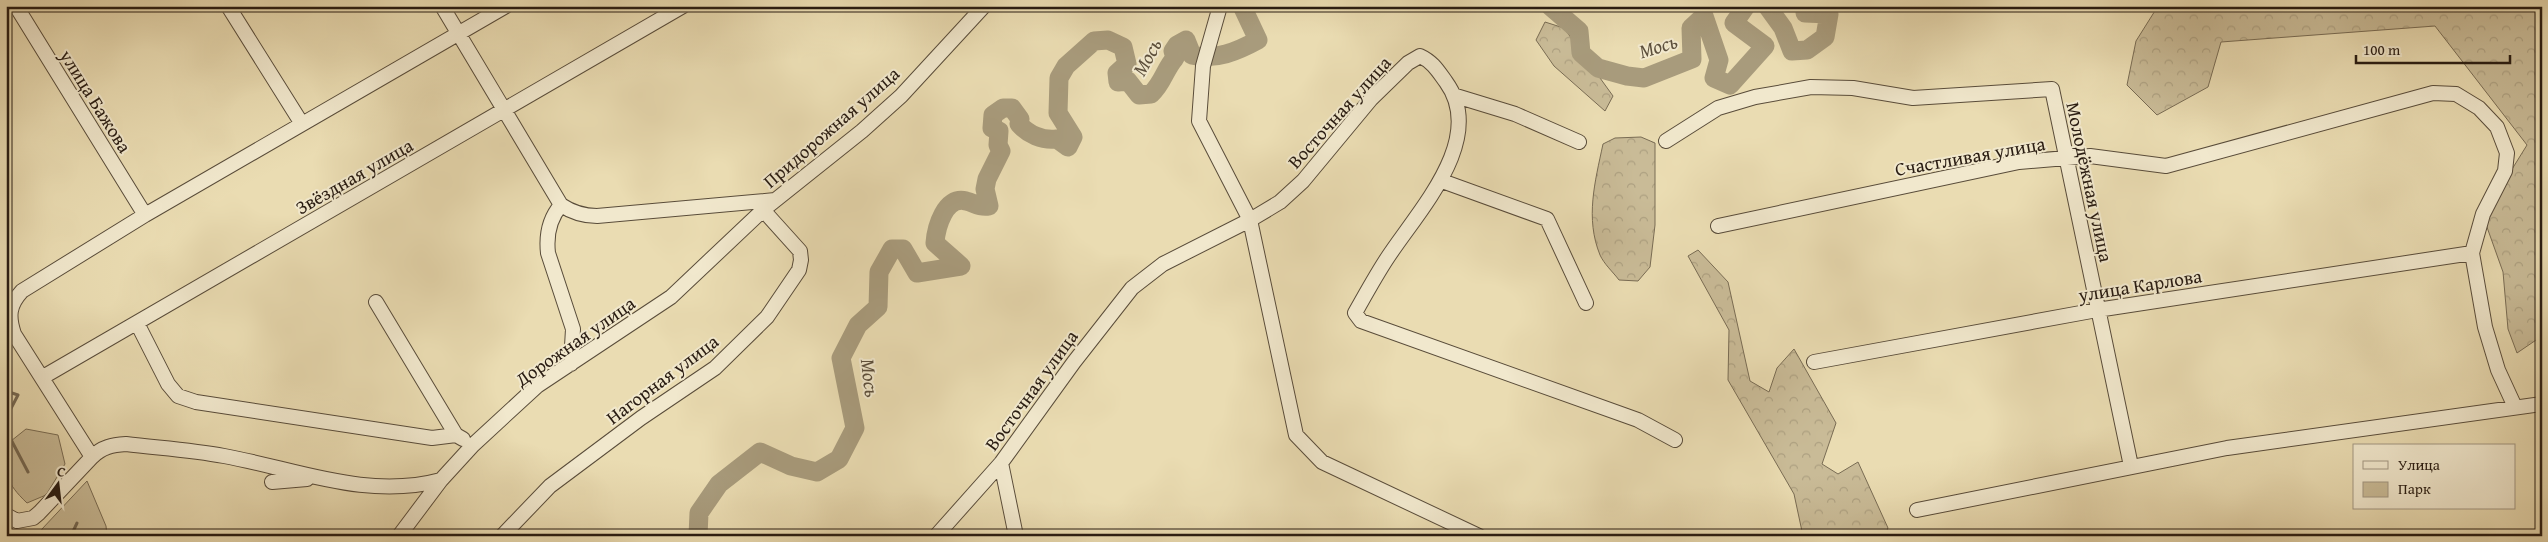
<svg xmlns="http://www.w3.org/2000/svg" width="2548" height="542" font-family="'Gentium Book Plus',serif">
<defs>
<pattern id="forest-crowns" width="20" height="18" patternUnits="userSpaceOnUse" patternTransform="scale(1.25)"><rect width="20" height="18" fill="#c9bb97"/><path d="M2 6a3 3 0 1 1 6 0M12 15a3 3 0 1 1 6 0" fill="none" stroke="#ada081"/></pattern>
</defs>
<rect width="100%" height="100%" fill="#eadcb2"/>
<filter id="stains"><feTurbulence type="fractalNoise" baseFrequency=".004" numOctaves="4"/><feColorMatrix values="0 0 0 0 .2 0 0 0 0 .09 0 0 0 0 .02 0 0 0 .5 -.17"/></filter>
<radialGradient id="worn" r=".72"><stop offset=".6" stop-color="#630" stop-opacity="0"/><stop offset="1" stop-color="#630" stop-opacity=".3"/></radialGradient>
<!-- green -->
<path fill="#c9bb97" stroke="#796c54" d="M26,429L58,435L65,464L46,495L27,503C5,482 6,475 6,445Z
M87,481L106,526L107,536H39L42,529Z"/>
<!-- forest -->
<path fill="url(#forest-crowns)" stroke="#796c54" d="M2158,6H2542V336L2517,353L2508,329L2503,272L2483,216L2527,145L2435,26L2221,42L2208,87L2157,115L2127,85L2136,41Z
M1545,22L1564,28L1613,96L1605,111L1554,66L1536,40Z
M1641,137L1655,143V225L1650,267L1638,281L1619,280C1613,272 1604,264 1600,255C1585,218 1595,182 1603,144L1615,138Z
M1698,250L1728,282L1750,381L1769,392L1777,368L1794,349L1836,423L1822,464L1838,474L1858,462L1888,528L1884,536H1803L1794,494L1728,380L1729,330L1688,256Z"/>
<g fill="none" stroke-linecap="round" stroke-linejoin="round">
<!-- stream -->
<path stroke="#756852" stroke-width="3" d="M6,391L18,395L6,418
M6,430L28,472
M71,536L77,523"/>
<!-- river -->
<path stroke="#a89b7c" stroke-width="19" d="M1550,6L1579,31L1581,53L1598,68L1627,76L1644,78L1692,59L1691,28L1704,16L1719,60L1714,78L1730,85L1765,46L1734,23L1746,6
M1767,6L1783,28L1792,51L1807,50L1825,37L1829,14L1805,13L1806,6
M698,536L699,513L719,484L760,452L791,466L817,472L839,459L855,428L841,358L858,325L878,307L879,272L892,249H903L917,273L961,266L935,243C936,228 945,195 966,201C975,203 979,208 989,206L985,189L987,179L1001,151L998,145L999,131L992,128L993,115L1003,108H1012L1020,119L1019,124C1028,134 1042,141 1057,139L1068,147L1073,137L1058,113L1059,78L1066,66L1094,41L1108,40L1123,47L1127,64L1117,73L1118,82L1128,81L1139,95L1151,94C1163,83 1165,69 1175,58L1173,51L1177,45L1186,40L1192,55C1215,61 1238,51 1258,40L1242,6"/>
<defs>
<path id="minor" d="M16,6L145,215
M228,6L302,124
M442,6L561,205C573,213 583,216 597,216L775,200
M1220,6L1203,66L1199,121L1250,220L1296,435L1322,462L1479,536
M1456,96L1515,114L1579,142
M1666,141L1718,108L1755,97L1811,87L1853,88L1913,98L2052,89L2131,466
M1442,181L1547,219L1586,303
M561,205C549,219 546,235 548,253L573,329L571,364
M1718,226L2019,162L2090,156L2166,166L2433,93L2456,94L2479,108L2497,127L2507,153L2505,171L2483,214L2472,253L2485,327L2498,370L2515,407
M376,302L456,435L463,439
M137,323L168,384L178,396L196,402L432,438L456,435
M1814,362L2097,310L2472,253
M43,377L683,6
M92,457C102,447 112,445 126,444C159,448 192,450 224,456C296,469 367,500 441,480
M1001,463L1016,536
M272,482L307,479
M1917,510L2227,448L2542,404
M6,515L17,521L33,518L39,513L92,457L14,334C8,316 9,305 22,291L145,215L506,6
M399,536L441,480L473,445L537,386L671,297L763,210L862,131L901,96L984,6
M502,536L550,486L641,418L715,368L767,317L799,270L801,260L800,251L763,210
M936,536L1001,463L1074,362L1132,288L1163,264L1250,220L1280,202L1303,181L1371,99L1408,63L1420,56C1433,62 1438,71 1446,82C1488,140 1416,213 1386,260C1375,277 1365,295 1355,313L1361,321L1638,420L1675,440"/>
</defs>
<!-- minor casing -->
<use href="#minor" stroke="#594c3a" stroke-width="16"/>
<!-- minor -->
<use href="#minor" stroke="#f1e8cd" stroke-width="14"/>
</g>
<g text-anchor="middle" stroke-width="4" stroke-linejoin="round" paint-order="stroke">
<!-- street labels -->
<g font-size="19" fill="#291c12" stroke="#f1e8cd">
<text transform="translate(96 101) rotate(58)" y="7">улица Бажова</text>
<text transform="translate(1339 112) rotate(-48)" y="7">Восточная улица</text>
<text transform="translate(831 127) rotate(-41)" y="7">Придорожная улица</text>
<text transform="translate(1970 156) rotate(-10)" y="7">Счастливая улица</text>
<text transform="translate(354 176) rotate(-30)" y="7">Звёздная улица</text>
<text transform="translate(2090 182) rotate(78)" y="7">Молодёжная улица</text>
<text transform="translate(2140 285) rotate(-9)" y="7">улица Карлова</text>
<text transform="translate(575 341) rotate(-35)" y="7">Дорожная улица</text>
<text transform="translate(662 379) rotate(-37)" y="7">Нагорная улица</text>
<text transform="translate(1031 390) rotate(-54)" y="7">Восточная улица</text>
</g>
<!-- water labels -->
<g font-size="20" font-style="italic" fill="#5c4f3c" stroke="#f1e8cd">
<text transform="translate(1658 46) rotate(-17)" y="7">Мось</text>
<text transform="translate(1147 57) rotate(-61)" y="7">Мось</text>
<text transform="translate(870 378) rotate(83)" y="7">Мось</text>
</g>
</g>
<!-- margin -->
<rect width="2548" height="542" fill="none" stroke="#eadcb2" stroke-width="25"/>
<rect x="8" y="8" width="2533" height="527" fill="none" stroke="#291c12" stroke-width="2.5"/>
<rect x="12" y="12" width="2523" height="517" fill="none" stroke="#291c12"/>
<!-- legend -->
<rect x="2353" y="444" width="162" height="65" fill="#f1e8cd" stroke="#a19682"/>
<rect x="2363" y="461" width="25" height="8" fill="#f1e8cd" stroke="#a19682"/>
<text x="2398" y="470" font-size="15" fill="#291c12">Улица</text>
<rect x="2363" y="482" width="25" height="15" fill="#c9bb97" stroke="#a19682"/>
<text x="2398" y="494" font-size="15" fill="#291c12">Парк</text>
<!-- north arrow -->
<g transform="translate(58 484) rotate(15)" stroke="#f1e8cd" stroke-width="4" paint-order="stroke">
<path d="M0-4L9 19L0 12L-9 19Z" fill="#291c12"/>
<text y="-8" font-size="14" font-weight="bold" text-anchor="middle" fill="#291c12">С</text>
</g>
<!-- scale -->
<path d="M2356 55v8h154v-8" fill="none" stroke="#291c12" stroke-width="2.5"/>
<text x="2363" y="55" font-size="15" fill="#291c12" stroke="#f1e8cd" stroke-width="4" paint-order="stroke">100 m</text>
<rect width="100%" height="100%" filter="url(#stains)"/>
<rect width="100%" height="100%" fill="url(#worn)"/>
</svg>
